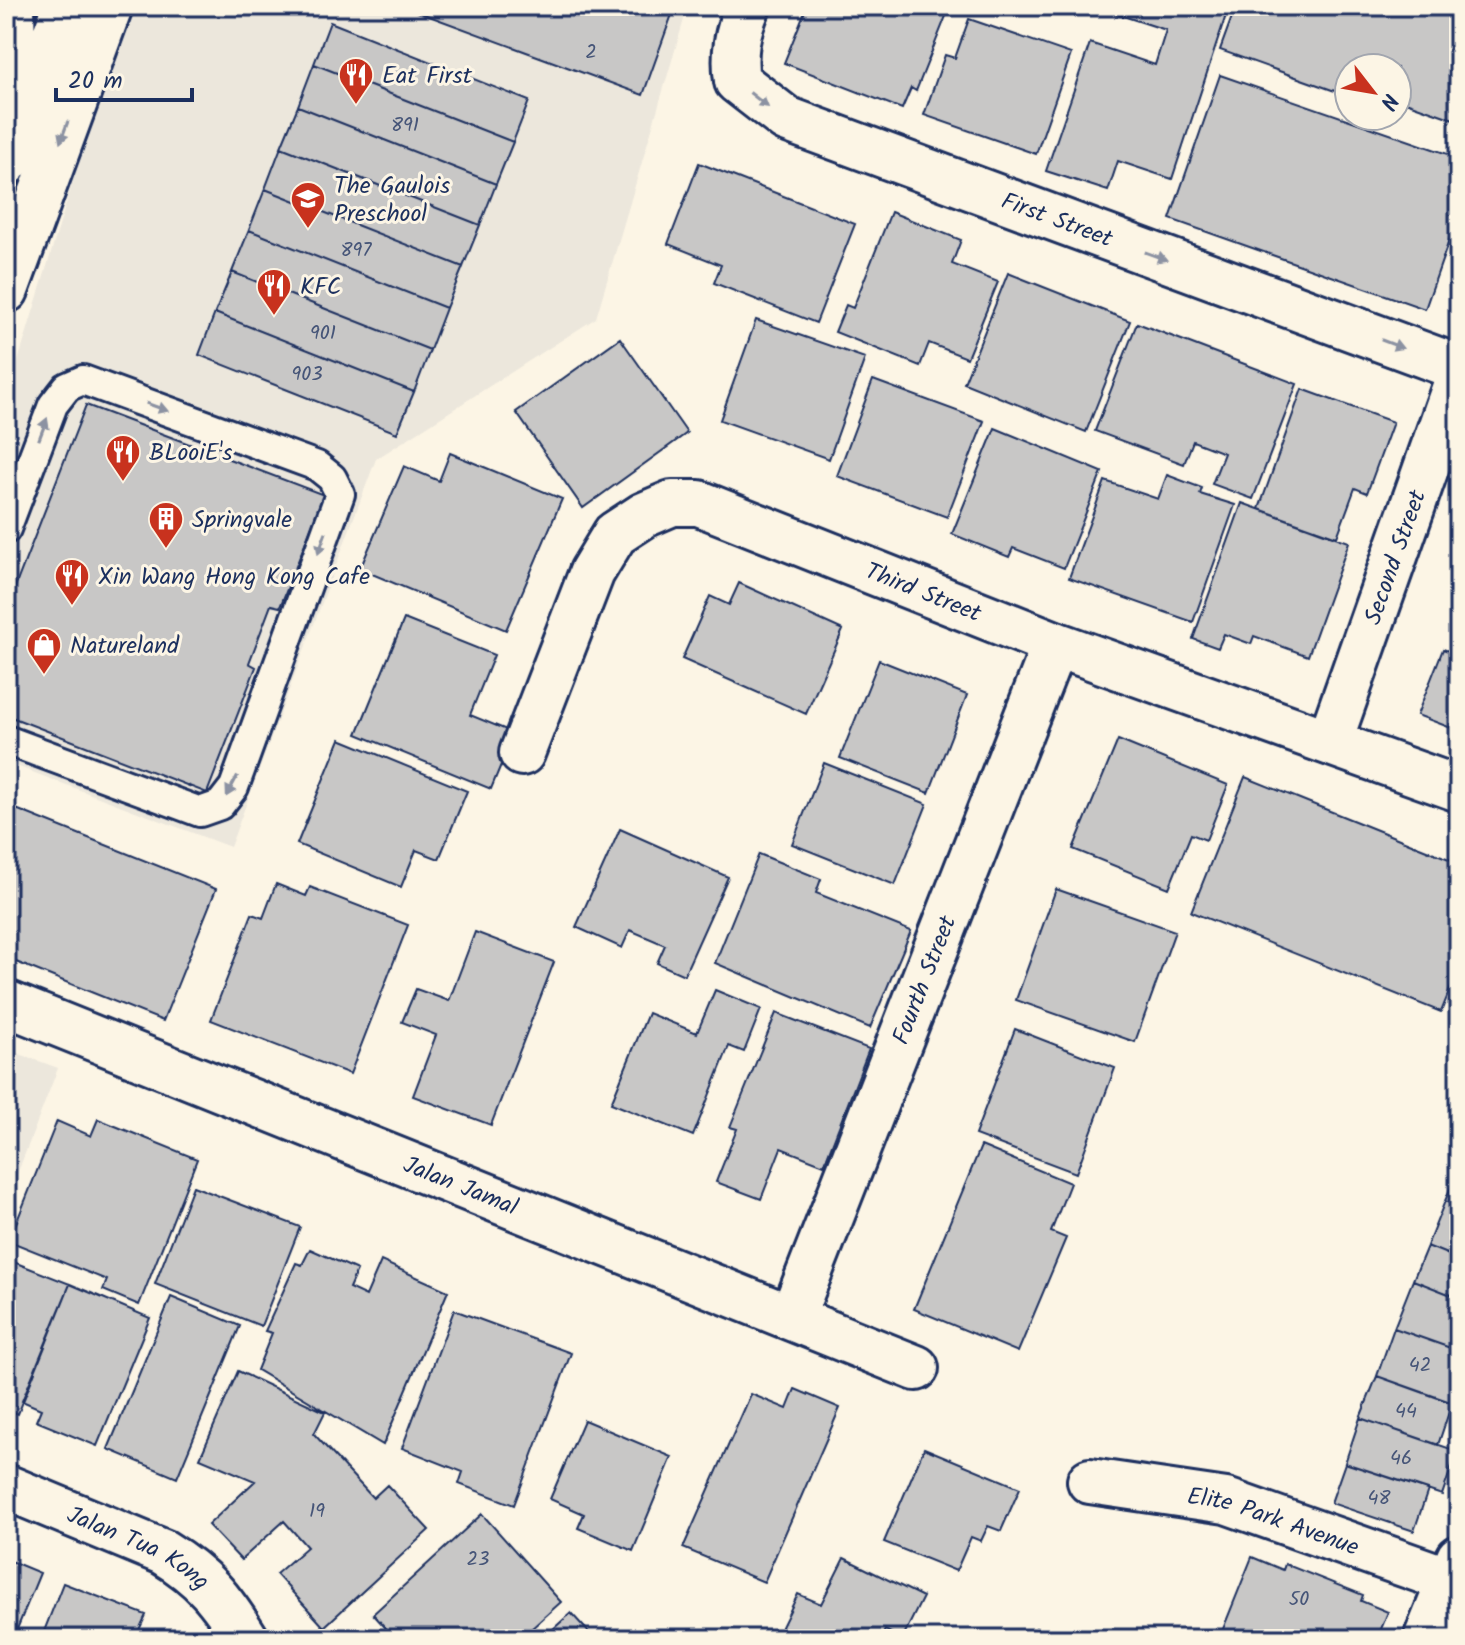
<svg xmlns="http://www.w3.org/2000/svg" width="1465" height="1645" font-family="Kalam,sans-serif">
<rect width="100%" height="100%" fill="#fcf5e5"/>
<filter id="ink" filterUnits="userSpaceOnUse"><feTurbulence type="fractalNoise" baseFrequency=".0125" numOctaves="2"/><feDisplacementMap in="SourceGraphic" scale="16" xChannelSelector="R" yChannelSelector="G"/><feConvolveMatrix kernelMatrix="1 2 1 2 8 2 1 2 1" color-interpolation-filters="sRGB"/></filter>
<g filter="url(#ink)">
<!-- built -->
<path fill="#ece7dc" d="M126,6H688L596,318L376,459L230,847L6,762V401Z
M6,1049L58,1068L6,1203Z"/>
<!-- building -->
<path fill="#c8c7c6" stroke="#1b2f5e" stroke-width="2" d="M402,6H675L643,95Z
M807,6H950L916,91L911,88L902,109L784,63Z
M1116,6H1229L1172,179L1118,161L1108,191L1046,171L1090,43L1155,65L1166,30L1114,13Z
M1236,6H1459V121L1397,99V68H1349V96L1220,50Z
M969,19L1071,54L1036,154L924,115L945,55L955,58Z
M330,22L529,101L513,142L314,64Z
M314,64L513,142L496,184L298,106Z
M1220,75L1459,158V212L1425,309L1170,219Z
M298,106L496,184L480,225L281,147Z
M281,147L480,225L463,267L265,189Z
M699,163L855,224L816,323L714,283L721,265L668,244Z
M265,189L463,267L446,308L249,230Z
M891,212L961,240L952,264L998,282L967,358L929,343L920,366L835,332L846,305L853,308Z
M249,230L446,308L430,350L232,272Z
M232,272L430,350L414,392L215,313Z
M1008,273L1130,321L1086,432L964,383Z
M215,313L414,392L397,433L199,355Z
M756,320L865,358L829,459L720,420Z
M1137,323L1297,384L1253,499L1212,484L1224,453L1193,441L1184,464L1095,431Z
M620,338L687,433L583,508L516,412Z
M873,380L984,421L947,517L837,476Z
M1302,389L1393,422L1367,493L1355,488L1337,537L1259,509Z
M86,405L324,495L280,607L271,605L249,663L256,667L207,793L6,715V610Z
M995,428L1102,472L1064,568L1013,548L1009,557L952,534Z
M450,453L562,499L506,630L360,569L404,466L439,481Z
M1167,475L1202,488L1200,494L1235,505L1193,622L1069,578L1105,481L1158,499Z
M1242,503L1349,542L1308,656L1254,636L1251,644L1224,634L1218,648L1193,639Z
M1459,552V583L1449,579Z
M739,583L843,630L806,714L682,659L710,596L729,605Z
M404,619L494,655L470,715L514,733L491,789L357,734Z
M1443,649L1459,655V731L1417,715Z
M879,660L967,695L929,793L840,758Z
M340,739L467,791L439,859L416,850L401,887L297,844Z
M1118,740L1228,785L1206,840L1191,834L1169,888L1073,849Z
M824,763L927,804L895,885L792,844Z
M1245,777L1459,863V967L1441,1012L1191,912Z
M6,805L216,889L163,1021L6,958Z
M620,829L728,877L684,975L657,963L665,945L630,930L622,948L576,927Z
M759,854L821,879L816,893L911,931L870,1028L715,963Z
M276,884L306,896L310,887L408,925L350,1074L211,1020L252,914L263,918Z
M1056,889L1175,931L1135,1042L1016,1000Z
M475,932L554,962L491,1125L413,1096L436,1035L402,1022L416,989L449,1001Z
M715,990L761,1009L744,1052L729,1046L693,1136L611,1103L648,1013L697,1033Z
M776,1013L869,1049L824,1165L781,1148L761,1199L716,1182L737,1129L730,1127Z
M1015,1029L1115,1068L1076,1173L975,1135Z
M98,1119L197,1159L139,1305L103,1290L107,1280L9,1241L57,1121L91,1136Z
M981,1146L1070,1183L1051,1232L1066,1238L1018,1352L914,1309Z
M1457,1172L1459,1173V1207L1445,1201Z
M193,1186L300,1227L261,1326L155,1284Z
M1445,1201L1459,1207V1259L1427,1246Z
M1427,1246L1459,1259V1298L1413,1280Z
M310,1249L357,1270L349,1288L366,1296L381,1261L448,1291L383,1445L257,1370L272,1333L265,1331L296,1263L302,1265Z
M6,1259L70,1284L18,1414L6,1409Z
M1413,1280L1459,1298V1351L1394,1328Z
M70,1284L150,1318L97,1446L36,1421L41,1409L22,1401Z
M171,1297L240,1326L177,1478L108,1449Z
M454,1310L571,1353L514,1505L459,1484L463,1472L402,1448Z
M1394,1328L1459,1351V1405L1377,1376Z
M238,1371L325,1412L314,1434L373,1498L387,1485L429,1530L324,1627L276,1574L307,1547L284,1521L241,1560L208,1525L255,1481L200,1458Z
M1377,1376L1452,1403L1438,1445L1360,1418Z
M795,1389L840,1408L764,1582L683,1548L751,1394L787,1409Z
M1360,1418L1457,1451L1442,1495L1345,1463Z
M584,1420L672,1457L633,1551L578,1528L584,1514L550,1499Z
M924,1448L1020,1488L1001,1531L988,1526L981,1541L971,1537L956,1571L884,1542Z
M1345,1463L1428,1490L1414,1531L1331,1503Z
M482,1514L561,1602L520,1639H391L394,1637L373,1614Z
M1252,1557L1283,1570L1285,1564L1363,1595L1361,1601L1388,1612L1377,1639H1219Z
M844,1558L923,1597L902,1639L885,1630L881,1639L869,1634L867,1639H776L798,1594L821,1604Z
M6,1559L40,1573L13,1639H6Z
M63,1583L146,1615L139,1630L161,1639H41Z
M571,1613L595,1639H542Z
M1036,1628L1065,1639H1032Z"/>
<g fill="none" stroke-linecap="round" stroke-linejoin="round">
<defs>
<path id="lane" d="M6,529L53,405L67,387L83,380L317,466L332,478L340,494L234,787L220,805L200,812L6,740"/>
<g id="street">
<path id="s1" d="M748,6C737,32 733,53 737,81L786,119L1459,368"/>
<path id="s2" d="M1330,740L1459,375"/>
<path id="s3" d="M522,753L592,572L615,534L644,515L672,503H699L1055,644L1459,789"/>
<path id="s4" d="M6,1003L916,1368"/>
<path id="s5" d="M792,1317L1055,644"/>
<path id="s6" d="M1090,1481L1226,1501L1449,1580"/>
<path id="s7" d="M6,1487L163,1552C204,1577 221,1599 246,1639"/>
<path d="M1426,1639L1459,1558"/>
</g>
<path id="secondary" d="M12,6L14,108
M6,163L66,6
M6,290L110,6"/>
</defs>
<!-- lane casing -->
<use href="#lane" stroke="#1b2f5e" stroke-width="34"/>
<!-- street casing -->
<use href="#street" stroke="#1b2f5e" stroke-width="50"/>
<!-- secondary casing -->
<use href="#secondary" stroke="#1b2f5e" stroke-width="50"/>
<!-- lane -->
<use href="#lane" stroke="#fcf5e5" stroke-width="28"/>
<!-- street -->
<use href="#street" stroke="#fcf5e5" stroke-width="44"/>
<!-- secondary -->
<use href="#secondary" stroke="#fcf5e5" stroke-width="44"/>
</g>
<!-- one-way arrows -->
<defs><path id="oneway-solid" d="M-6-.8H1V-3.2L6.5 0L1 3.2V.8H-6Z" transform="scale(2)"/></defs>
<g fill="#8c92a2">
<use href="#oneway-solid" transform="translate(759 100) rotate(38)"/>
<use href="#oneway-solid" transform="translate(64 132) rotate(110)"/>
<use href="#oneway-solid" transform="translate(1156 256) rotate(20)"/>
<use href="#oneway-solid" transform="translate(1392 344) rotate(21)"/>
<use href="#oneway-solid" transform="translate(157 407) rotate(20)"/>
<use href="#oneway-solid" transform="translate(43 429) rotate(-69)"/>
<use href="#oneway-solid" transform="translate(322 543) rotate(110)"/>
<use href="#oneway-solid" transform="translate(232 786) rotate(118)"/>
</g>
</g>
<!-- icons -->
<defs>
<symbol id="restaurant-pin" viewBox="-11 -11 22 30"><path d="M0 17L-7.5 6A9.5 9.5 0 1 1 7.5 6Z" fill="#c8321e" stroke="#fcf5e5"/><path d="M-5-6h1v4h1v-4h1v4h1v-4h1v5L-1.5 .5V6h-2V.5L-5-1ZM5-6V6H3V1.5H1.5Q1.5-4 5-6Z" fill="#fff"/></symbol>
<symbol id="school-pin" viewBox="-11 -11 22 30"><path d="M0 17L-7.5 6A9.5 9.5 0 1 1 7.5 6Z" fill="#c8321e" stroke="#fcf5e5"/><path d="M0-5L7-2L0 1L-7-2ZM-4 1L0 2.5L4 1V4Q0 6-4 4Z" fill="#fff"/></symbol>
<symbol id="building-pin" viewBox="-11 -11 22 30"><path d="M0 17L-7.5 6A9.5 9.5 0 1 1 7.5 6Z" fill="#c8321e" stroke="#fcf5e5"/><path d="M-4-6H4V6H1V3H-1V6H-4ZM-2.5-4.3h1.7v1.8h-1.7ZM.8-4.3h1.7v1.8H.8ZM-2.5-1h1.7V.8h-1.7ZM.8-1h1.7V.8H.8Z" fill="#fff"/></symbol>
<symbol id="shop-pin" viewBox="-11 -11 22 30"><path d="M0 17L-7.5 6A9.5 9.5 0 1 1 7.5 6Z" fill="#c8321e" stroke="#fcf5e5"/><path d="M-5-2.5h2.3a2.7 3.5 0 0 1 5.4 0H5L5.5 6h-11ZM-1.5-2.5h3a1.5 2.3 0 0 0-3 0Z" fill="#fff"/></symbol>
</defs>
<g fill-rule="evenodd">
<use href="#restaurant-pin" x="336" y="55" width="40" height="54"/>
<use href="#school-pin" x="288" y="179" width="40" height="54"/>
<use href="#restaurant-pin" x="254" y="266" width="40" height="54"/>
<use href="#restaurant-pin" x="103" y="432" width="40" height="54"/>
<use href="#building-pin" x="146" y="499" width="40" height="54"/>
<use href="#restaurant-pin" x="52" y="556" width="40" height="54"/>
<use href="#shop-pin" x="24" y="625" width="40" height="54"/>
</g>
<g text-anchor="middle" stroke-width="6" stroke-linejoin="round" paint-order="stroke">
<!-- number labels -->
<g font-size="20" fill="#465578">
<text x="591" y="58">2</text>
<text x="405" y="131">891</text>
<text x="356" y="256">897</text>
<text x="323" y="339">901</text>
<text x="307" y="380">903</text>
<text x="1420" y="1371">42</text>
<text x="1406" y="1417">44</text>
<text x="1401" y="1464">46</text>
<text x="1379" y="1504">48</text>
<text x="317" y="1517">19</text>
<text x="478" y="1565">23</text>
<text x="1299" y="1605">50</text>
</g>
<!-- poi labels -->
<g font-size="24" fill="#1b2f5e" stroke="#fcf5e5" text-anchor="start">
<text x="382" y="83">Eat First</text>
<text x="334" y="193">The Gaulois<tspan x="334" dy="28">Preschool</tspan></text>
<text x="300" y="294">KFC</text>
<text x="149" y="460">BLooiE's</text>
<text x="192" y="527">Springvale</text>
<text x="98" y="584">Xin Wang Hong Kong Cafe</text>
<text x="70" y="653">Natureland</text>
</g>
<!-- street labels -->
<g font-size="24" fill="#1b2f5e" stroke="#fcf5e5">
<text dy="8" stroke="none"><textPath href="#s1" startOffset="428">First Street</textPath></text>
<text dy="8" stroke="none"><textPath href="#s2" startOffset="194">Second Street</textPath></text>
<text dy="8" stroke="none"><textPath href="#s3" startOffset="572">Third Street</textPath></text>
<text dy="8" stroke="none"><textPath href="#s5" startOffset="362">Fourth Street</textPath></text>
<text dy="8" stroke="none"><textPath href="#s4" startOffset="490">Jalan Jamal</textPath></text>
<text dy="8" stroke="none"><textPath href="#s6" startOffset="188">Elite Park Avenue</textPath></text>
<text dy="8" stroke="none"><textPath href="#s7" startOffset="146">Jalan Tua Kong</textPath></text>
</g>
</g>
<!-- margin -->
<rect width="1465" height="1645" fill="none" stroke="#fcf5e5" stroke-width="32"/>
<rect x="16" y="16" width="1433" height="1613" fill="none" stroke="#1b2f5e" stroke-width="3" filter="url(#ink)"/>
<!-- north arrow -->
<g transform="translate(1373 92) rotate(121)"><circle r="38" fill="#fcf5e5" stroke="#a2a6af" stroke-width="2"/>
<path d="M0-6L14 30L0 20L-14 30Z" fill="#c8321e"/>
<text y="-12" font-size="22" font-weight="bold" text-anchor="middle" fill="#1b2f5e">N</text>
</g>
<!-- scale -->
<path d="M56 88v12h136v-12" fill="none" stroke="#1b2f5e" stroke-width="4"/>
<text x="68" y="88" font-size="24" fill="#1b2f5e" stroke="#fcf5e5" stroke-width="6" paint-order="stroke">20 m</text>
</svg>
